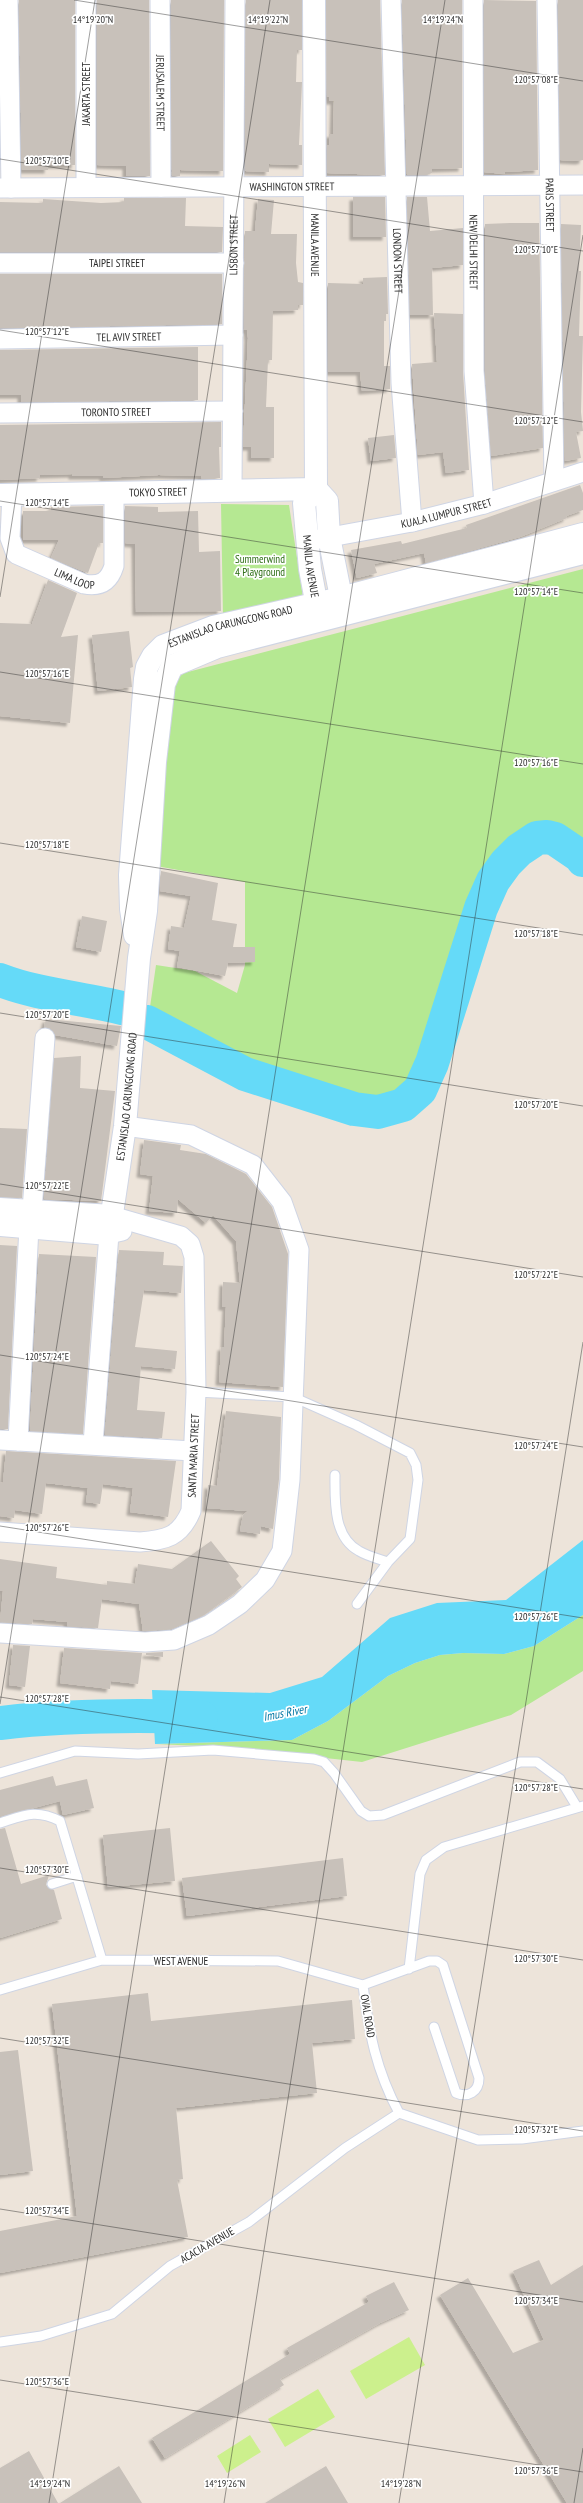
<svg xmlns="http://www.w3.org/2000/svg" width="583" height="2503" font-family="'PT Sans Narrow',sans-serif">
<defs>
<filter id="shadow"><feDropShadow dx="-3.5" dy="3.5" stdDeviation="1" flood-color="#0004"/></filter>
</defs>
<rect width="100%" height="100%" fill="#ede4da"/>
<!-- green -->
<path fill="#b5e892" d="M221,504L289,505L303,597L223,616Z
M583,569V843L547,821L536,822L510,839L495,856L482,873L469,901L434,1006L420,1059L410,1081L398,1093L378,1099L357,1095L248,1061L150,1007L156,965L195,971L237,993L245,965V882L156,866L172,687L177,679L184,673Z
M583,1615V1671L511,1715L362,1762L223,1747L155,1744L292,1740L328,1721L388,1676L415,1663L440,1655L463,1653L504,1654L534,1646Z"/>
<!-- pitch -->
<path fill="#ccf08d" d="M409,2337L425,2365L366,2399L350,2371Z
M318,2389L335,2417L285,2447L268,2419Z
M250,2435L261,2452L227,2473L217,2456Z"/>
<!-- water -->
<path fill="#65daf8" d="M583,1540V1615L534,1646L504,1654L463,1653L440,1655L415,1663L388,1676L328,1721L292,1740L155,1744L152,1690L270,1693L322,1677L390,1618L437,1603L506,1600Z"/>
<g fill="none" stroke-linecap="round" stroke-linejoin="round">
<!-- river -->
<path stroke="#65daf8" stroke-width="34" d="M0,980C39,995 82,998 122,1008
M147,1022L245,1074L354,1109L378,1112L403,1105L420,1090L432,1063L481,908L493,881L506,863L519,850L537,838L547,837L555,839L580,856L583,860
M0,1723C67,1715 133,1715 201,1717"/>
</g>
<!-- building -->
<path fill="#c8c1ba" filter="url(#shadow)" d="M19,0H75V165H48V170H22Z
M97,0H149L150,176H126V166L97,165Z
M171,0H224L223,171L180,170V176H172Z
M246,0H302V50H297L296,82H302L299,145H302V165L269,164V172L245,171Z
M326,0H380L385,175L327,173V145H329V134H333L334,101H329V97H327Z
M402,0H462V168L432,169V173L426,175H407Z
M484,0L536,1L538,170L505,172L504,174L484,172Z
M558,0H583V160L579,161L560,160Z
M353,197H385L386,237H353Z
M407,197H427L430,231L463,228V265L432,268L433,315H410Z
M124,198H186L185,226L223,227L222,252H0V202L43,203V199L101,203L124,202Z
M258,199L274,200L271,234H297L296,263L298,282L303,283V305H298V310L273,311L272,360H268L266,407H274V458H251V447H243L248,338L247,330H244L245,231H255Z
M510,223H539L543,448L491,456L485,371V224Z
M561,224L581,225L579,271H581L579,336H583L581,412L583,431L576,432L581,458L565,461Z
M0,274H222V324L0,328Z
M387,277L388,314H386V321H384V366H390V389L362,391L360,372H328V283L363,284V278Z
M434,313L463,314V372L469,470L446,473L443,452L418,455L412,364L437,362Z
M198,347V400L21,402V395H0V350Z
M221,422V447H219L220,478L202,479L201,476L159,475L103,478V476H72V474L40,475V478L0,480V425Z
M394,435L396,458L371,461L368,438Z
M580,485L583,493V510L566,516L567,518L520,537L426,563L424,553L374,564L377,573L357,578L351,550L401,541L402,544L467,528L466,525Z
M103,506V543H99L88,573L51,558L59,540H23V511H51V507Z
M125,506L158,507V512L198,511L199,552L220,551L221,611L136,612L135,544L125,543Z
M48,580L77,593L61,637L78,635L70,723L0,716V623L32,624Z
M129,631L133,667L130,668L132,687L98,691L92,635Z
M161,871L218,883L212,920L237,924L233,947H255V962L228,963L225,976L177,967L180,951L168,949L171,926L184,928L191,896L160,891Z
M82,916L107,921L101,952L76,947Z
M46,1019L121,1026L117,1046L55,1035L51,1029L44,1027Z
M81,1056L80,1088L115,1091L101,1201L44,1199L54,1058Z
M0,1128L27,1129L22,1198L0,1197Z
M144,1140L181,1145L180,1150L206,1154L246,1174L272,1207L288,1254L283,1387L219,1382L221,1347H224L226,1307H222L223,1282L240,1283L236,1241L213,1215L206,1223L178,1199L177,1213L149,1211L153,1176L140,1174Z
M0,1245L17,1246L8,1429H0Z
M119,1250L164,1252L163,1265L183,1266L181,1293L144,1290L135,1347L177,1351L175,1369L141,1366L137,1410L165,1412L162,1438L105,1435Z
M39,1254L96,1257L83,1434L30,1431Z
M226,1411L281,1417L279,1479L273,1529L261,1526L260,1534L240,1531L243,1515L248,1511L206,1508L208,1485L217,1486Z
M6,1451L176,1461L168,1517L130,1512L133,1488L103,1484L100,1504L86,1502L88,1488L46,1483L42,1514L15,1510L14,1518L0,1516V1482L3,1483Z
M211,1541L239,1576L236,1579L242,1587L204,1615L171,1629L143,1631L139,1604L102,1599L98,1628L67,1626V1622L33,1619L32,1624L0,1622L3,1591H0V1559L57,1567L56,1578L107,1585V1581L135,1584L138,1564L172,1569Z
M13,1645L30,1646L25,1687L9,1685Z
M64,1648L142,1653L138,1684L111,1681L110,1689L60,1683Z
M163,1652V1657L146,1655V1653Z
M53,1776L56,1786L87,1779L94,1808L63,1815L60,1801L0,1817V1790Z
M5,1828L21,1884L49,1875L46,1885L54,1890L62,1919L0,1938V1829Z
M170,1828L175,1881L108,1887L103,1835Z
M343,1858L347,1896L187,1916L182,1878Z
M148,1993L151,2021L352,2000L355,2039L312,2043L317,2093L176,2108L183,2179L177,2180L188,2237L0,2273V2231L77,2216L52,2004Z
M18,2050L33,2171L0,2175V2052Z
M539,2260L551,2285L583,2265V2503H567L440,2295L468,2278L513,2353L544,2340L513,2271Z
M394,2282L409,2310L380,2323L280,2379L284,2385L165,2458L152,2438L290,2354L287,2348L369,2302L366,2296Z
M29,2451L58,2503H0V2468Z
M119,2466L142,2503H60Z
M326,2466L348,2503H265Z"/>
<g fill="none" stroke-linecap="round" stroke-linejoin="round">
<defs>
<path id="lane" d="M196,1392L293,1397L356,1425L410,1453L416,1465L418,1480L410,1539L388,1562L357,1604
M335,1475C335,1501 333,1537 359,1551C367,1556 379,1559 388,1562
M0,1773L75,1751L138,1754L213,1750L314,1759L324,1762L334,1773L361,1811L369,1816L383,1815L520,1762H537L560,1779L577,1807
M0,1823C25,1815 36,1809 60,1821L102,1960
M52,1884L77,1876
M409,1969L420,1874L426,1860L444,1847L583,1806
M363,1985C369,2033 376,2070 399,2113L478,2140L522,2139L583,2131
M363,1985L429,1961H437L443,1965L479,2078C479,2092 468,2098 456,2093L434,2027
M0,1990L102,1960L278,1961L363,1985
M0,2342L41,2336L112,2314L170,2266L249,2222L345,2148L399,2113"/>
<g id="street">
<path d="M8,0L11,188"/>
<path d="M86,0V187"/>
<path id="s1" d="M160,0L161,187"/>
<path id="s2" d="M391,0L401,383L412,522"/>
<path id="s3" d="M473,0L474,371L484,504"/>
<path id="s4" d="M547,0L554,481"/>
<path id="s5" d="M0,188L583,185"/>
<path id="s6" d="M0,263H234"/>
<path id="s7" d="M0,339L233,335"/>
<path id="s8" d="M0,413L233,411"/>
<path id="s9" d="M232,490L235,0"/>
<path id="s10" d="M12,494L10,538L16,554L84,584C100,587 109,582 114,566V492"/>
<path id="s11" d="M314,540L412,522L484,504L583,472"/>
<path d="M32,1210L45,1038"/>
<path d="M0,1440L193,1451"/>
<path d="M18,1441L29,1227"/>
<path d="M93,1444L109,1234L122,1231"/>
<path id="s12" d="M0,1532L140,1542C166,1540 180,1537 191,1511L196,1392L194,1257L190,1244L181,1236L112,1216"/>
<path d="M0,1633L145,1642L174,1640L209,1625L240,1604L265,1580L282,1551L290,1480L299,1250L282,1202L253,1165L191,1135L125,1126"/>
</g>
<g id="secondary">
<path id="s13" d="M314,0L316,489L304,503L310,569L319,617"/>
<path d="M316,489L327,501L329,537L344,612"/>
<path id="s14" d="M0,495L316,489"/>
<path id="s15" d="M135,935L131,909L130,875L145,679L147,667L153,656L163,646L213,627L341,598L583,534"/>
<path d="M0,1209L112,1216"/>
<path id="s16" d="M0,1225L109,1234L125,1126L139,958L146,911L155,762L164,684L172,666L217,647L583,553"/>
</g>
</defs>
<!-- lane casing -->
<use href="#lane" stroke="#cfd5e4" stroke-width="11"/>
<!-- street casing -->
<use href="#street" stroke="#cfd5e4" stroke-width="21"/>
<!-- secondary casing -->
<use href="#secondary" stroke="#cfd5e4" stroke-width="24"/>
<!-- lane -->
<use href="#lane" stroke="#fff" stroke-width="9"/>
<!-- street -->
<use href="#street" stroke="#fff" stroke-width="19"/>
<!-- secondary -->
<use href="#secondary" stroke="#fff" stroke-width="22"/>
</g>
<!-- ticks -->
<path fill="none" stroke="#2a2a2a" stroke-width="1" stroke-opacity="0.45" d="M74,0L583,81M0,159L583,251M0,330L583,422M0,501L583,593M0,597L95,0M0,672L583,764M0,843L583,935M0,1013L583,1106M0,1184L583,1277M0,1355L583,1447M0,1526L583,1618M0,1697L583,1789M0,1704L270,0M0,1868L583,1960M0,2038L583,2131M0,2209L583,2302M0,2380L583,2472M49,2503L445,0M224,2503L583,235M399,2503L583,1342M574,2503L583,2448"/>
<g text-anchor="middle" stroke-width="3.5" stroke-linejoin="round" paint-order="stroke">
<!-- street labels -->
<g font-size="11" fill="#2a2a2a" stroke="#fff">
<text dy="4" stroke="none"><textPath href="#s1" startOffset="93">JERUSALEM STREET</textPath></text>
<text transform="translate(86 94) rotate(-90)" y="4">JAKARTA STREET</text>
<text dy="4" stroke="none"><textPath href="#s5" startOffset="292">WASHINGTON STREET</textPath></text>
<text dy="4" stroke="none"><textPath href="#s4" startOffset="205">PARIS STREET</textPath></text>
<text dy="4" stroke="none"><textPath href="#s9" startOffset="245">LISBON STREET</textPath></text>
<text dy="4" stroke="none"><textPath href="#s13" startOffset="245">MANILA AVENUE</textPath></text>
<text dy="4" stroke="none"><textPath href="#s3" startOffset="252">NEW DELHI STREET</textPath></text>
<text dy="4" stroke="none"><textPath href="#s2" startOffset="261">LONDON STREET</textPath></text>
<text dy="4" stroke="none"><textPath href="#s6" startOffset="117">TAIPEI STREET</textPath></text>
<text dy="4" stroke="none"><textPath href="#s7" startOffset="129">TEL AVIV STREET</textPath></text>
<text dy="4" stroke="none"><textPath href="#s8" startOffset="116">TORONTO STREET</textPath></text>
<text dy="4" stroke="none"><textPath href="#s14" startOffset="158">TOKYO STREET</textPath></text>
<text dy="4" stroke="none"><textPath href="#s11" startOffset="135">KUALA LUMPUR STREET</textPath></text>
<text dy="4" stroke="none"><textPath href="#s13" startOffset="571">MANILA AVENUE</textPath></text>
<text dy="4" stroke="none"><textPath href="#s10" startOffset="125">LIMA LOOP</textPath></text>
<text dy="4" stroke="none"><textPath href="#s15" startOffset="366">ESTANISLAO CARUNGCONG ROAD</textPath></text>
<text dy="4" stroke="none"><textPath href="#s16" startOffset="248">ESTANISLAO CARUNGCONG ROAD</textPath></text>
<text dy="4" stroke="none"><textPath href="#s12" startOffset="260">SANTA MARIA STREET</textPath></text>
<text x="181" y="1965">WEST AVENUE</text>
<text transform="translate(368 2016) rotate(81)" y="4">OVAL ROAD</text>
<text transform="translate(207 2245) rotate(-30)" y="4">ACACIA AVENUE</text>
</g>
<!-- park labels -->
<g font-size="11" fill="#2c6c14" stroke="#fff">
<text x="260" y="563">Summerwind<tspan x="260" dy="13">4 Playground</tspan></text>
</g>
<!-- water labels -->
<g font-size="12" font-style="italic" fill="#0377a4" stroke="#fff">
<text transform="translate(285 1713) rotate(-11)" y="4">Imus River</text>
</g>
</g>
<g font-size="10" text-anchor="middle" fill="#2a2a2a" stroke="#fff" stroke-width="3.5" stroke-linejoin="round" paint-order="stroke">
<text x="93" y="23">14°19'20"N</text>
<text x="268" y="23">14°19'22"N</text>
<text x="443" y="23">14°19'24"N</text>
<text x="536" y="83">120°57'08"E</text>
<text x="47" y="164">120°57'10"E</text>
<text x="536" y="253">120°57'10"E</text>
<text x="47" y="335">120°57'12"E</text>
<text x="536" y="424">120°57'12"E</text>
<text x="47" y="506">120°57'14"E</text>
<text x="536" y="595">120°57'14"E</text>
<text x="47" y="677">120°57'16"E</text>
<text x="536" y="766">120°57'16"E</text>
<text x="47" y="848">120°57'18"E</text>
<text x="536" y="937">120°57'18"E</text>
<text x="47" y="1018">120°57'20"E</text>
<text x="536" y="1108">120°57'20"E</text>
<text x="47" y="1189">120°57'22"E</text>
<text x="536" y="1278">120°57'22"E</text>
<text x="47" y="1360">120°57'24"E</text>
<text x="536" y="1449">120°57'24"E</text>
<text x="47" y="1531">120°57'26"E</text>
<text x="536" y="1620">120°57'26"E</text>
<text x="47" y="1702">120°57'28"E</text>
<text x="536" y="1791">120°57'28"E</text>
<text x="47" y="1873">120°57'30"E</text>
<text x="536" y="1962">120°57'30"E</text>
<text x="47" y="2044">120°57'32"E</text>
<text x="536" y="2133">120°57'32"E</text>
<text x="47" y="2214">120°57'34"E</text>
<text x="536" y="2304">120°57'34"E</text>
<text x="47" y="2385">120°57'36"E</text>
<text x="536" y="2474">120°57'36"E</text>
<text x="50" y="2487">14°19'24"N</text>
<text x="225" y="2487">14°19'26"N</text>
<text x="401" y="2487">14°19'28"N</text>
</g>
</svg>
